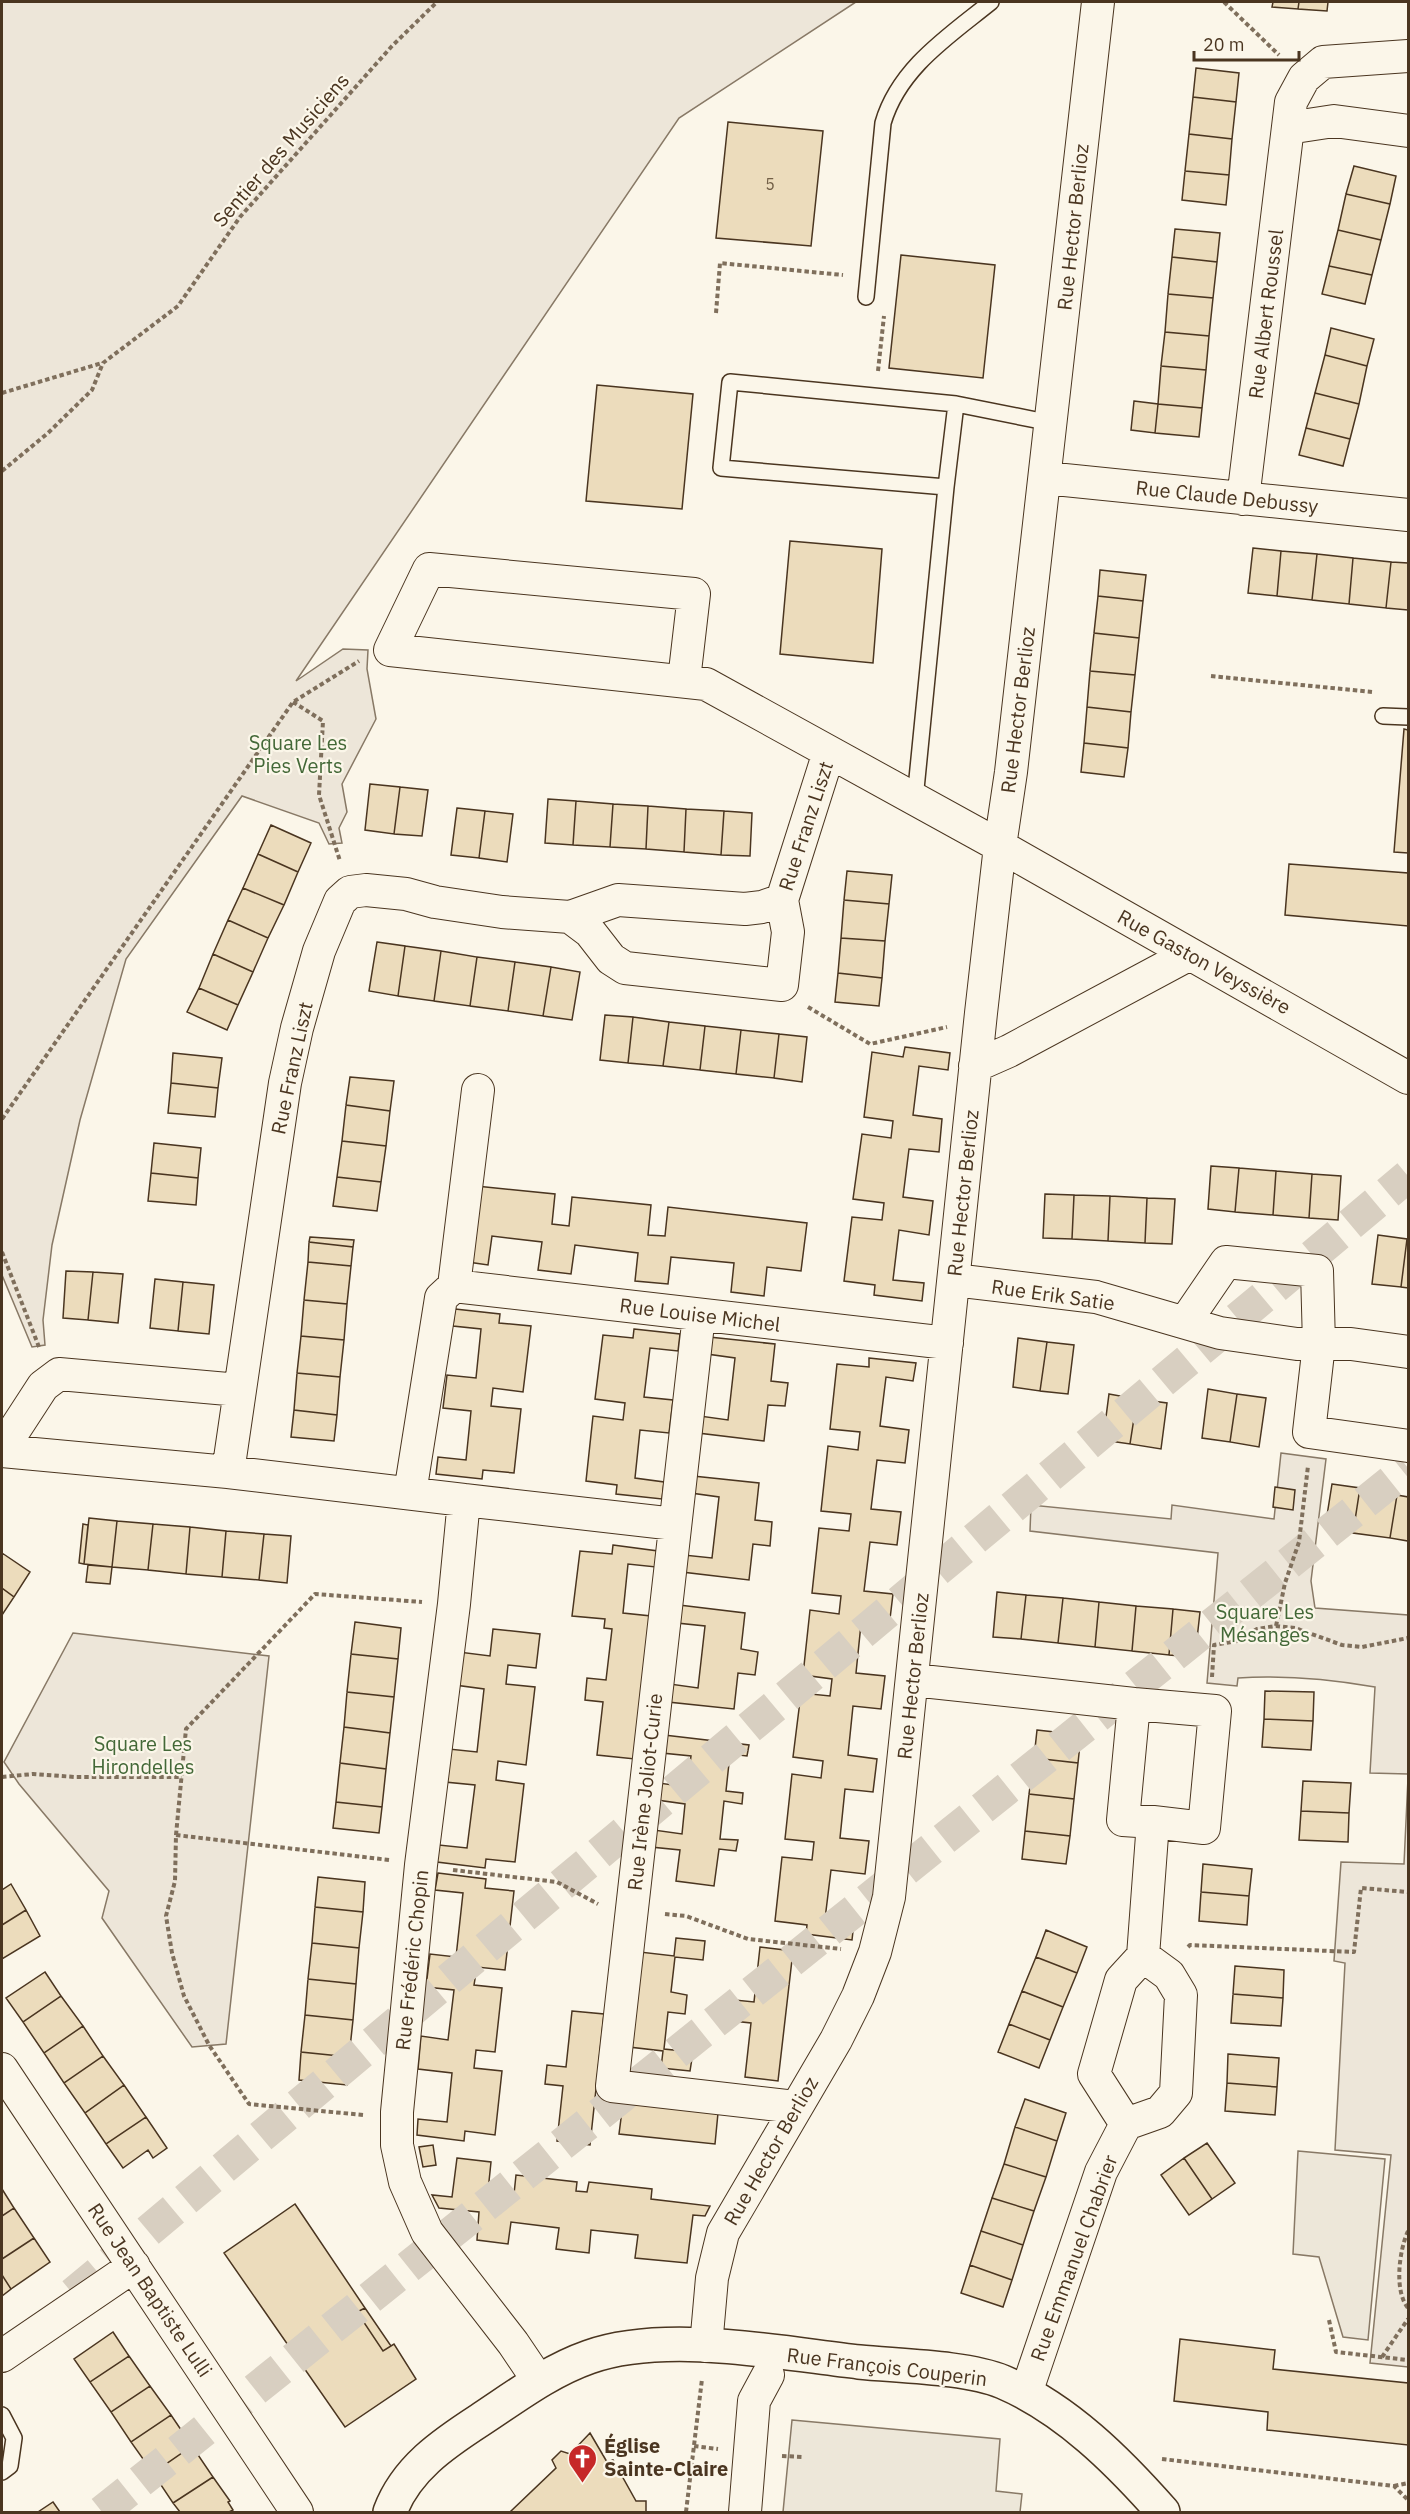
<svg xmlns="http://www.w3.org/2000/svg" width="1410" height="2514" font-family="'IBM Plex Sans',sans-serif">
<rect width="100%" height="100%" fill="#fbf6e9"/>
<!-- green -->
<path fill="#ede6d9" stroke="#887966" stroke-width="1.5" d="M2,2H856L679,118L296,681L343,649L368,650L367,669L376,719L342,784L347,812L339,828L342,843L329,844L319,823L242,796L126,959L80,1120L52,1245L43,1320L45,1345L32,1347L2,1275Z
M1281,1453L1326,1459L1311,1581L1315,1608L1408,1615V1774L1370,1773L1375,1687C1328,1679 1285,1675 1238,1678L1237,1686L1207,1683L1218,1553L1030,1531L1031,1505L1171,1519L1172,1505L1274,1519Z
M73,1633L269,1656L226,2044L192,2047L102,1918L109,1891L19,1784L4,1762Z
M1408,1778V2367L1370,2363L1391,2155L1335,2150L1345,1963L1334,1961L1341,1862L1404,1864Z"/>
<!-- parking -->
<path fill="#ede7d9" stroke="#887966" stroke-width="1.5" d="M1298,2151L1385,2159L1368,2340L1343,2337L1319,2257L1293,2254Z
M792,2420L1000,2439L996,2491L1022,2494L1020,2512H783Z"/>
<!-- building -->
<path fill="#ecdcbc" stroke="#4a3520" stroke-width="1.5" d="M1273,2H1299L1298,9L1272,7Z
M1299,2H1328L1327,11L1298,9Z
M1196,68L1239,73L1236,102L1193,97Z
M1193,97L1236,102L1232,139L1189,134Z
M728,122L823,131L811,246L716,238Z
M1189,134L1232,139L1229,175L1185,171Z
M1354,166L1396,176L1390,204L1346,194Z
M1185,171L1229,175L1226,205L1182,200Z
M1346,194L1390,204L1381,240L1338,230Z
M1175,229L1220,233L1217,262L1172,257Z
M1338,230L1381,240L1372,275L1329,266Z
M901,255L995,265L983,378L889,368Z
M1172,257L1217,262L1213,298L1168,294Z
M1329,266L1372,275L1365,304L1322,294Z
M1168,294L1213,298L1209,336L1165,332Z
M1331,328L1374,339L1367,366L1325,355Z
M1165,332L1209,336L1206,370L1161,366Z
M1325,355L1367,366L1359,404L1315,393Z
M1161,366L1206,370L1202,408L1158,404Z
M597,385L693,394L682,509L586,501Z
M1315,393L1359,404L1350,439L1306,428Z
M1134,401L1158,404L1155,433L1131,430Z
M1158,404L1202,408L1199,437L1155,433Z
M1306,428L1350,439L1343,466L1299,455Z
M790,541L882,549L873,663L780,654Z
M1253,548L1281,551L1277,596L1248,593Z
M1281,551L1317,554L1312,600L1277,596Z
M1317,554L1353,558L1349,604L1312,600Z
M1353,558L1391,562L1386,608L1349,604Z
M1391,562L1408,563V610L1386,608Z
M1100,570L1146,575L1143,601L1098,596Z
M1098,596L1143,601L1139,638L1094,633Z
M1094,633L1139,638L1135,675L1090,671Z
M1090,671L1135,675L1131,712L1087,707Z
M1087,707L1131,712L1128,748L1084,743Z
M1404,729L1408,730V853L1394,852Z
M1084,743L1128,748L1124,777L1081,772Z
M370,784L400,787L394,834L365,830Z
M400,787L428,790L422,836L394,834Z
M548,799L576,801L573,845L545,843Z
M576,801L613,804L610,847L573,845Z
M613,804L648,806L646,849L610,847Z
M648,806L686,809L684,852L646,849Z
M457,808L485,811L479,858L451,855Z
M686,809L724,811L721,855L684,852Z
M485,811L513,814L507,862L479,858Z
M724,811L752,813L750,856L721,855Z
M271,825L311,843L298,872L258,854Z
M258,854L298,872L284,905L243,888Z
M1289,864L1408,873V926L1285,915Z
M847,871L892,875L889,904L844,900Z
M243,888L284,905L268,938L228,920Z
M844,900L889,904L885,941L841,938Z
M228,920L268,938L253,972L213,954Z
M841,938L885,941L882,978L838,973Z
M377,942L405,946L398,996L369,991Z
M405,946L441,951L434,1001L398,996Z
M441,951L477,957L470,1006L434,1001Z
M213,954L253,972L238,1005L199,988Z
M477,957L515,962L508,1011L470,1006Z
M515,962L551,967L543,1016L508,1011Z
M551,967L580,972L572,1020L543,1016Z
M838,973L882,978L879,1006L835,1002Z
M199,988L238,1005L227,1030L187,1012Z
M605,1015L633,1017L628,1063L600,1060Z
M633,1017L669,1022L663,1066L628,1063Z
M669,1022L705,1026L700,1070L663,1066Z
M705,1026L741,1030L736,1074L700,1070Z
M741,1030L779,1034L774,1078L736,1074Z
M779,1034L807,1037L802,1082L774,1078Z
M905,1047L950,1053L948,1070L919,1066L913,1115L942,1119L939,1152L909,1149L903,1197L933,1201L929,1235L899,1230L893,1280L924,1283L922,1301L874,1295L875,1285L844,1281L852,1217L882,1220L884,1203L853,1199L862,1134L891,1138L893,1121L864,1117L872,1052L903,1057Z
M173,1053L222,1058L218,1088L171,1083Z
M350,1077L394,1081L390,1111L346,1105Z
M171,1083L218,1088L215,1117L168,1113Z
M346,1105L390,1111L386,1146L342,1141Z
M342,1141L386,1146L381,1182L337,1177Z
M154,1143L201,1148L198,1178L151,1173Z
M1211,1166L1239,1168L1235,1212L1208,1209Z
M1239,1168L1276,1171L1273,1215L1235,1212Z
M1276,1171L1312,1174L1309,1218L1273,1215Z
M151,1173L198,1178L196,1205L148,1201Z
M1312,1174L1341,1176L1338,1220L1309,1218Z
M337,1177L381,1182L377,1211L333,1206Z
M476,1186L555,1194L552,1224L569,1226L572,1197L651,1205L648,1235L665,1236L668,1207L807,1223L801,1271L767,1267L764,1296L731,1292L734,1263L671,1257L668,1284L635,1281L638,1253L575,1245L571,1274L538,1270L542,1242L492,1236L488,1265L468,1262Z
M1045,1194L1074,1195L1072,1239L1043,1238Z
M1074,1195L1110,1196L1108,1241L1072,1239Z
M1110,1196L1147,1198L1145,1243L1108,1241Z
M1147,1198L1175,1199L1172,1244L1145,1243Z
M1378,1235L1407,1239L1401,1287L1372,1284Z
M310,1237L354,1240L353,1247L309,1242Z
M1407,1239H1408V1288L1401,1287Z
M309,1242L353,1247L351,1266L308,1262Z
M308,1262L351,1266L347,1304L304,1300Z
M66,1271L93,1272L88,1320L63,1318Z
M93,1272L123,1274L118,1323L88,1320Z
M155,1279L183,1282L178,1331L150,1328Z
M183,1282L214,1285L209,1334L178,1331Z
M304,1300L347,1304L344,1340L301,1336Z
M455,1309L500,1314L499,1323L531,1326L523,1392L493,1388L491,1406L521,1409L514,1473L483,1470L482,1479L436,1474L438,1457L466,1460L471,1411L443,1408L447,1375L476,1378L481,1329L453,1326Z
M634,1329L680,1334L678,1351L650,1348L644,1397L673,1400L669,1433L640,1430L635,1478L664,1482L662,1499L616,1494L617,1485L586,1481L593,1416L623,1420L625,1403L595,1399L603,1335L633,1338Z
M301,1336L344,1340L340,1377L297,1373Z
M709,1337L775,1344L771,1381L788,1383L785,1406L768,1405L764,1441L698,1433L700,1416L728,1420L735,1358L707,1354Z
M1018,1338L1047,1342L1040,1391L1013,1387Z
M1047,1342L1074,1345L1068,1394L1040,1391Z
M869,1358L916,1363L913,1381L886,1377L880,1426L909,1430L905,1463L877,1460L871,1509L901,1512L897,1545L870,1542L864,1591L893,1594L889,1627L861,1624L856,1673L885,1676L881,1709L853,1706L848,1755L877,1759L873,1792L845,1789L840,1838L869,1841L865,1874L831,1870L825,1919L854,1922L852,1940L806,1934L807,1925L775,1921L782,1857L812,1860L814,1842L785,1839L792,1774L821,1778L823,1761L793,1757L801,1693L830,1696L832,1679L803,1675L810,1610L839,1614L841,1596L812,1593L819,1528L849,1531L851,1514L821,1511L828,1446L858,1450L860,1432L830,1429L837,1364L869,1367Z
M297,1373L340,1377L337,1415L294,1410Z
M1208,1389L1237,1394L1230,1442L1202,1438Z
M1109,1394L1137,1399L1130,1444L1103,1440Z
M1237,1394L1266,1398L1259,1447L1230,1442Z
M1137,1399L1167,1403L1161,1449L1130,1444Z
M294,1410L337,1415L334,1441L291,1437Z
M693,1476L759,1483L755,1520L772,1522L770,1546L753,1544L749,1580L682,1572L684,1555L712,1558L719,1497L691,1493Z
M1332,1484L1360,1488L1353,1533L1325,1528Z
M1275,1487L1295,1490L1293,1510L1273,1507Z
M1360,1488L1397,1495L1390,1538L1353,1533Z
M1397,1495L1408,1497V1541L1390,1538Z
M89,1518L117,1521L112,1567L84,1564Z
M117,1521L153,1524L148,1570L112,1567Z
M83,1524L88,1525L84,1564L79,1563Z
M153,1524L190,1527L186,1574L148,1570Z
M190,1527L226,1531L222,1577L186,1574Z
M226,1531L264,1534L259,1580L222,1577Z
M264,1534L291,1536L287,1583L259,1580Z
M613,1545L658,1551L656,1567L628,1564L623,1613L651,1616L635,1759L597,1755L603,1702L585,1700L587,1678L606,1680L612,1629L604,1628L605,1619L572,1616L580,1551L612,1554Z
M2,1553L30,1572L14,1597L2,1588Z
M88,1565L112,1567L110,1584L86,1582Z
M2,1588L14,1597L2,1615Z
M997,1592L1026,1595L1021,1639L993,1637Z
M1026,1595L1063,1598L1058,1643L1021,1639Z
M1063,1598L1099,1602L1095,1647L1058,1643Z
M1099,1602L1136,1606L1132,1651L1095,1647Z
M679,1605L745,1613L741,1649L758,1652L755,1675L738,1673L734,1709L668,1702L670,1684L698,1688L705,1626L677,1623Z
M1136,1606L1173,1609L1169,1655L1132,1651Z
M1173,1609L1200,1612L1195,1657L1169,1655Z
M355,1622L401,1628L398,1659L351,1654Z
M493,1629L540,1634L536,1668L508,1665L506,1684L535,1687L526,1765L498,1761L496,1780L524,1784L515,1862L486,1859L485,1868L437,1862L439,1845L467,1848L475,1785L445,1782L449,1749L477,1752L484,1689L455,1685L459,1652L490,1656Z
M351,1654L398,1659L394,1697L347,1692Z
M1265,1691L1314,1692L1313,1721L1264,1719Z
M347,1692L394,1697L390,1733L344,1727Z
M1264,1719L1313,1721L1311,1750L1262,1747Z
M344,1727L390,1733L386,1769L340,1763Z
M1037,1730L1081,1735L1078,1763L1034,1758Z
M664,1735L749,1745L747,1756L730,1754L726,1791L743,1793L742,1804L724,1801L720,1839L738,1840L736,1851L719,1849L714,1886L676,1881L680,1850L651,1847L654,1830L682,1834L685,1804L657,1800L659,1783L687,1787L691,1756L662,1753Z
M1034,1758L1078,1763L1074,1799L1029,1794Z
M340,1763L386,1769L382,1807L336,1802Z
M1303,1781L1351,1783L1349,1813L1301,1811Z
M1029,1794L1074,1799L1070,1836L1025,1831Z
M336,1802L382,1807L379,1833L333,1828Z
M1301,1811L1349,1813L1348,1842L1299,1840Z
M1025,1831L1070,1836L1066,1864L1022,1859Z
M1203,1864L1252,1869L1249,1896L1201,1892Z
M438,1873L486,1879L485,1888L514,1891L505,1970L477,1967L474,1985L502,1988L495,2052L476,2050L474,2068L502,2071L495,2135L465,2131L464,2141L417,2135L418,2119L447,2122L452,2073L418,2069L421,2036L448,2040L454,1990L426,1987L430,1954L456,1957L463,1893L435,1890Z
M318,1877L365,1882L363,1912L315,1907Z
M11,1884L26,1910L2,1925V1890Z
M1201,1892L1249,1896L1247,1925L1199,1921Z
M315,1907L363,1912L359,1948L312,1943Z
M26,1910L40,1936L2,1959V1925Z
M1046,1930L1087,1947L1077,1973L1036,1957Z
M676,1938L705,1941L703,1960L675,1957L671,1992L687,1995L685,2014L668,2012L664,2049L693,2052L690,2071L661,2068L663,2051L629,2047L640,1952L674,1956Z
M312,1943L359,1948L356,1984L308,1979Z
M760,1947L793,1951L778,2081L745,2077L751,2023L733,2021L735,2000L754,2002Z
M1036,1957L1077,1973L1063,2007L1022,1991Z
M1235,1966L1284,1970L1283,1998L1233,1994Z
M45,1972L61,1996L23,2022L6,1998Z
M308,1979L356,1984L353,2020L305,2015Z
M1022,1991L1063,2007L1050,2040L1009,2024Z
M1233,1994L1283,1998L1281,2026L1231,2023Z
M61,1996L83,2026L44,2053L23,2022Z
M572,2011L604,2014L590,2145L557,2141L563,2086L545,2084L547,2065L566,2067Z
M305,2015L353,2020L349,2057L301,2052Z
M1009,2024L1050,2040L1039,2068L998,2052Z
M83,2026L103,2056L64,2083L44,2053Z
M301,2052L349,2057L347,2085L299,2080Z
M1228,2054L1279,2058L1277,2087L1227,2083Z
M103,2056L124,2085L85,2113L64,2083Z
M1227,2083L1277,2087L1275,2115L1225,2111Z
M124,2085L146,2117L106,2144L85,2113Z
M1025,2099L1066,2113L1057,2141L1015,2127Z
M623,2103L718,2113L715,2144L619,2134Z
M146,2117L167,2148L153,2158L148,2150L123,2168L106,2144Z
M1015,2127L1057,2141L1046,2177L1004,2164Z
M1207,2143L1235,2183L1212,2199L1184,2158Z
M433,2145L436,2165L423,2167L419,2147Z
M457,2158L491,2162L488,2191L514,2194L516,2175L577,2182L576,2191L587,2192L589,2182L652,2189L651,2199L710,2206L705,2216L693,2215L687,2263L635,2258L638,2235L591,2230L589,2253L556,2249L559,2228L511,2222L508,2244L477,2240L479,2212L439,2208L432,2195L452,2197Z
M1184,2158L1212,2199L1189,2215L1161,2175Z
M1004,2164L1046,2177L1034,2211L992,2198Z
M2,2189L14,2208L2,2216Z
M992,2198L1034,2211L1023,2245L981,2231Z
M295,2204L365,2308L357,2312L383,2351L394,2344L416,2379L345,2427L224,2253Z
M14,2208L34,2238L2,2259V2216Z
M981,2231L1023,2245L1012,2280L970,2265Z
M34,2238L50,2262L11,2289L2,2275V2259Z
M970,2265L1012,2280L1003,2307L961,2293Z
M2,2275L11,2289L2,2296Z
M365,2308L391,2346L383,2351L357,2312Z
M113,2332L129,2356L90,2382L74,2359Z
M1180,2339L1275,2350L1273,2369L1408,2383V2445L1267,2430L1268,2412L1174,2401Z
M129,2356L150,2386L111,2412L90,2382Z
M150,2386L171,2415L131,2442L111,2412Z
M171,2415L192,2446L153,2473L131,2442Z
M590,2433L607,2462L613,2460L636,2501H646V2512H510L556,2468L552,2460L561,2451L570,2454Z
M192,2446L213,2477L173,2503L153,2473Z
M213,2477L230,2501L228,2502L233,2510L229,2512H180L173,2503Z
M53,2502L60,2512H38Z"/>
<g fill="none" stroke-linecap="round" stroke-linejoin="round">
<!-- highway-tunnel -->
<path stroke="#d8cfc1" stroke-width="33" stroke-dasharray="33 16" stroke-linecap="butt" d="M73,2294L1408,1176
M102,2512L1408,1468"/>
<defs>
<path id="lane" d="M866,297L883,123C899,68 949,36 991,2
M956,404L1051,423
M1383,716L1408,717
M915,799L946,487L721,468L730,382L956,404L946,487
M2,2415L14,2438L10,2466L2,2472"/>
<path id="street" d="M1288,128L1334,121L1408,131
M1045,478L1408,515
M1243,499L1291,102L1304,78L1323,62L1408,56
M684,680L694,594L429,569L390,650L706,684L1000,846L1408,1078
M570,917L590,932L611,959L625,968L782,985L788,932L782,900L829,752
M975,1066L1009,1051L1190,954
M478,1090L454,1286L947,1343
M954,1280L1096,1297L1220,1333L1297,1344H1351L1408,1352
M699,1315L612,2086L795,2107
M1185,1322L1226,1262L1317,1271L1319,1344L1309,1432L1408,1446
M2,1449L43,1386L59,1374L239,1390
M2,1451L228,1472L464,1500L454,1604L421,1865L397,2112V2145L405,2182L427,2232L513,2343L538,2380
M228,1472L285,1083L297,1028L319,951L340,901L350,892L366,890L406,894L435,902L502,912L570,917L618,900L745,909L762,907L782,900
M410,1493L441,1298L454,1286
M464,1500L675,1524
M913,1680L1134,1704L1123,1820L1153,1822L1143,1956L1121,1980L1094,2074L1126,2124
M1134,1704L1215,1711L1204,1828L1153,1822
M2,2069L297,2512
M706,2346L712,2278L723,2233L836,2040L858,1996L875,1952L889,1897L981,1013L1000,846L1011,772L1098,2
M2,2356L134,2266
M1026,2393L1101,2172L1126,2124L1160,2112L1176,2093L1181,1995L1169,1975L1143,1956
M745,2512L754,2401L768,2375"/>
<path id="secondary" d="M390,2512C406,2469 443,2444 480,2420C515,2397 549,2371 589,2357C665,2330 780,2353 859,2362C899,2366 967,2367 1003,2382C1066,2409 1118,2461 1163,2512"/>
</defs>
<!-- lane casing -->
<use href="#lane" stroke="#4a3520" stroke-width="18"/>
<!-- street casing -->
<use href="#street" stroke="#4a3520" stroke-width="34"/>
<!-- secondary casing -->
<use href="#secondary" stroke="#4a3520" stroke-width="36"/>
<!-- path -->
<path stroke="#7f6f5c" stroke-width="4" stroke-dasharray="4.5 3" stroke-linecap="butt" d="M1224,2L1279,55
M716,313L720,263L843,275
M878,371L884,316
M2,393L102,363
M2,471L48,433L92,390L103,363L178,306L240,217L392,46L437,2
M1211,676L1372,692
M293,702L323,721L319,795L340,861
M808,1007L870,1044L947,1027
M2,1119L293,702L359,661
M2,1252L39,1347
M1276,1626L1285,1583L1299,1542L1308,1466
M1212,1677L1214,1645L1237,1641L1257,1629L1276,1626L1295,1628L1342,1645L1362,1647L1408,1638
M2,1777L33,1774L75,1777H182
M176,1835L389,1860
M453,1870L557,1882L598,1904
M665,1914L686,1916L748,1939L841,1949
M1188,1947L1190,1945L1354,1952L1361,1888L1408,1892
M363,2115L249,2104L209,2045L184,1996L172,1953L166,1916L175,1881L176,1835L186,1729L315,1594L422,1602
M1408,2231C1399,2251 1394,2291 1408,2308
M1329,2320L1336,2352L1408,2360
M1382,2357L1408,2319
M694,2446L718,2449
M782,2456L803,2457
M1162,2459L1394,2486L1408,2500
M1394,2486L1408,2483
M686,2512L702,2379"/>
<!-- lane -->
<use href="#lane" stroke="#fbf6e9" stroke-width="15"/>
<!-- street -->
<use href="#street" stroke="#fbf6e9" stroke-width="32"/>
<!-- secondary -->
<use href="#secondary" stroke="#fbf6e9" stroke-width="33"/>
</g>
<!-- icons -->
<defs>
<symbol id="church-pin" viewBox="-11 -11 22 30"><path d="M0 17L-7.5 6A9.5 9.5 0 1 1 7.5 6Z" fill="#c62828" stroke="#fbf6e9"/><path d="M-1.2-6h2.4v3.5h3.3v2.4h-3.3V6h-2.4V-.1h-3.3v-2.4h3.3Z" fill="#fff"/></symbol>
</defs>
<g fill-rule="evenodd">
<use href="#church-pin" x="566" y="2442" width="33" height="45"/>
</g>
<g text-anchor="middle" stroke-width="4.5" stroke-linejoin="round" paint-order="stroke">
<!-- number labels -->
<g font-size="16" fill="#725f47">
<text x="770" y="190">5</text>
</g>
<!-- street labels -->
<g font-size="20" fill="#4a3520" stroke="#fbf6e9">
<text transform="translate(281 150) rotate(-49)" y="7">Sentier des Musiciens</text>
<text transform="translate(1073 227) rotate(-84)" y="7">Rue Hector Berlioz</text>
<text transform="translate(1266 314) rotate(-83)" y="7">Rue Albert Roussel</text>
<text transform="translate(1227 497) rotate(6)" y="7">Rue Claude Debussy</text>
<text transform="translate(1018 710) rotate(-83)" y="7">Rue Hector Berlioz</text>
<text transform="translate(806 826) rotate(-72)" y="7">Rue Franz Liszt</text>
<text transform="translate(1204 962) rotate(29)" y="7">Rue Gaston Veyssière</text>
<text transform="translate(292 1068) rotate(-78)" y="7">Rue Franz Liszt</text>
<text transform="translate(963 1193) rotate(-84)" y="7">Rue Hector Berlioz</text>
<text transform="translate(1053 1295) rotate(8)" y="7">Rue Erik Satie</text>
<text transform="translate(700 1315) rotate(7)" y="7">Rue Louise Michel</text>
<text transform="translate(913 1676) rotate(-84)" y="7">Rue Hector Berlioz</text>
<text transform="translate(645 1792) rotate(-84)" y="7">Rue Irène Joliot-Curie</text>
<text transform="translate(412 1960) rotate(-84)" y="7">Rue Frédéric Chopin</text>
<text transform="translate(771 2151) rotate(-60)" y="7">Rue Hector Berlioz</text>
<text transform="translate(1074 2258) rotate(-70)" y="7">Rue Emmanuel Chabrier</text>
<text transform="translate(150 2290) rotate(56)" y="7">Rue Jean Baptiste Lulli</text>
<text transform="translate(887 2367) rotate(7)" y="7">Rue François Couperin</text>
</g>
<!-- park labels -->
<g font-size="20" fill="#436837" stroke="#fbf6e9">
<text x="298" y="750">Square Les<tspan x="298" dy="23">Pies Verts</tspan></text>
<text x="1265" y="1619">Square Les<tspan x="1265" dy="23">Mésanges</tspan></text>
<text x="143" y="1751">Square Les<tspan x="143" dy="23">Hirondelles</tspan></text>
</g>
<!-- poi labels -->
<g font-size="20" font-weight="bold" fill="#4a3520" stroke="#fbf6e9" text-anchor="start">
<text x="604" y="2453">Église<tspan x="604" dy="23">Sainte-Claire</tspan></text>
</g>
</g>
<!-- border -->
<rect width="1410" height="2514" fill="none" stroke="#4a3520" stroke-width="6"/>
<!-- scale -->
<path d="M1194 51v9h105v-9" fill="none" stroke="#4a3520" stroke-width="3"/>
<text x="1203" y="51" font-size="18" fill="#4a3520" stroke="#fbf6e9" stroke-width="4.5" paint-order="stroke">20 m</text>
</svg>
